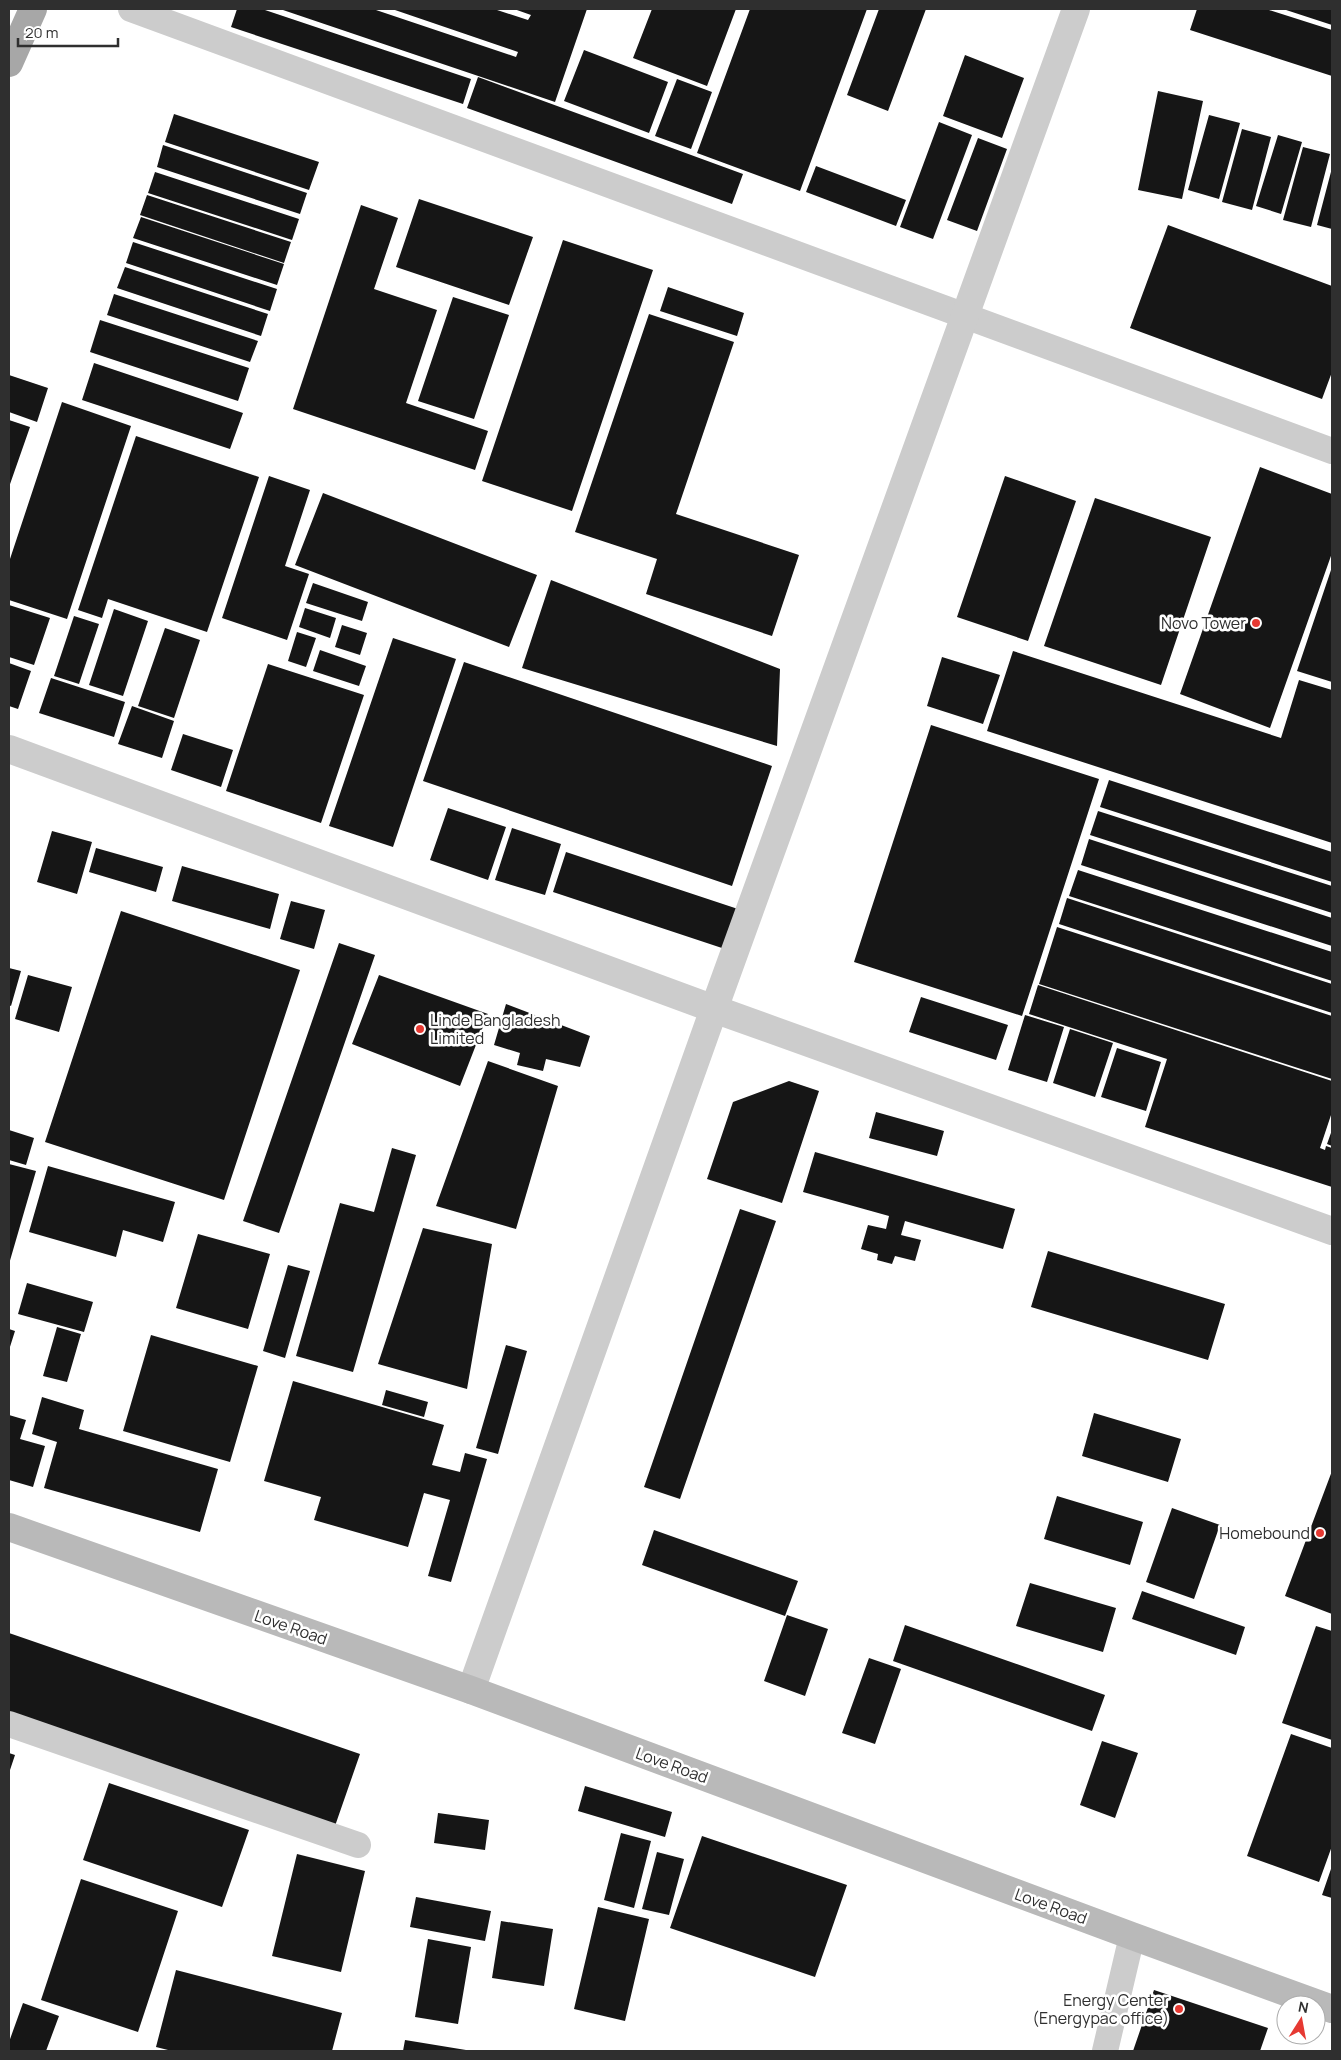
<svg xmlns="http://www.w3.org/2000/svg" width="1341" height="2060" font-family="Manrope,sans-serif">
<rect width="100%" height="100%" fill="#fff"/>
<!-- building -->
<path fill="#161616" d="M237,9H262L471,79L463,104L231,27Z
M280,9H373L516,57L518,52L392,9H494L528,20L531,15L514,9H587L555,102Z
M652,9H736L707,86L633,58Z
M750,9H867L800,191L697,153Z
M879,9H926L888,111L847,95Z
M1197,9H1266L1332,30V76L1190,30Z
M1283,9H1332V25Z
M584,50L668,82L649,133L564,101Z
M965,55L1024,78L1002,138L943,116Z
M478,77L743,174L732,204L467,108Z
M677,79L712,92L691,149L655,136Z
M1158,91L1203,101L1182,199L1138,190Z
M174,114L319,162L309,190L165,142Z
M1209,115L1240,123L1219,199L1188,190Z
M939,122L972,135L933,239L900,227Z
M1242,129L1271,137L1252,210L1222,202Z
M1278,135L1302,142L1281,214L1256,206Z
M978,138L1007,149L977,231L947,220Z
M163,145L307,193L300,214L157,167Z
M1303,147L1330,154L1311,227L1283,220Z
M816,166L906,200L896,226L806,192Z
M1332,168V229L1317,225Z
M155,172L299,219L292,240L148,193Z
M147,195L291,242L284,263L140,215Z
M419,199L533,237L509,305L396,267Z
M361,205L398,218L374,289L437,310L406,403L488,431L475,470L293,409Z
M141,217L284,264L277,285L133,238Z
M1168,225L1332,286V372L1322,399L1130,328Z
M563,240L653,270L572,511L482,481Z
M133,242L277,289L270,311L126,263Z
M125,267L268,314L261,336L117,288Z
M668,287L744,313L737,336L660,311Z
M114,294L258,341L250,362L107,315Z
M453,297L509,315L474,419L418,401Z
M649,314L734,342L676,514L799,555L772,636L646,594L657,559L575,532Z
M100,320L249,368L238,401L90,352Z
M94,363L243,413L230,449L82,400Z
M9,375L48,388L37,422L9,412Z
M62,402L131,426L67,619L9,600V562Z
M9,420L30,427L9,487Z
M136,436L259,477L207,632L108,599L102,618L78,610Z
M1260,467L1332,494V553L1270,728L1180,694Z
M269,476L310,490L285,566L309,574L287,640L222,618Z
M1005,476L1076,501L1028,641L957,617Z
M323,493L537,575L509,647L295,565Z
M1095,498L1211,537L1161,685L1044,646Z
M1332,567V682L1297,671Z
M551,580L780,669L777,746L522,668Z
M313,583L368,602L362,621L306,603Z
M9,605L50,618L34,665L9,657Z
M305,608L336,618L330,638L299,627Z
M114,609L148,621L123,696L89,685Z
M74,616L99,624L79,684L54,676Z
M342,625L367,633L360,655L335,647Z
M165,628L200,640L174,718L138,706Z
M297,632L316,638L306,667L288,661Z
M393,638L456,659L393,847L329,826Z
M320,650L366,666L359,686L313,671Z
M1013,651L1281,738L1299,680L1332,690V843L987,731Z
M942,657L1000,675L983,724L927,706Z
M464,662L772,766L732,886L423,781Z
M9,663L31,671L18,709L9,706Z
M268,664L364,695L321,823L226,791Z
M51,678L125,702L114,737L39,713Z
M132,706L174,721L162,758L118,744Z
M931,725L1099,779L1022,1016L854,962Z
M183,734L233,750L221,787L171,770Z
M1109,780L1332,852V882L1100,807Z
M448,808L506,827L488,880L430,860Z
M1098,811L1332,886V913L1090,835Z
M512,828L561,844L545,895L495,880Z
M52,831L92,842L77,894L37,882Z
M1089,839L1332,918V946L1081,865Z
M96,848L163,867L156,892L89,872Z
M566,852L744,911L731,951L553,892Z
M182,866L279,894L270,929L172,901Z
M1078,870L1332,952V981L1069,896Z
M1067,898L1332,984V1013L1059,924Z
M291,901L325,910L314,949L280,939Z
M121,911L300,970L224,1200L45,1142Z
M1057,927L1332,1016V1079L1039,984Z
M339,943L375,955L279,1233L243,1221Z
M9,968L21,971L11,1006L9,1005Z
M28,975L72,987L59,1032L15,1019Z
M379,975L488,1014L460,1086L352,1044Z
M1038,985L1332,1081V1112L1320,1148L1325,1150L1326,1146L1332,1148V1187L1145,1127L1167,1059L1029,1014Z
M921,997L1008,1025L996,1060L909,1032Z
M506,1004L590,1036L580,1067L546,1059L543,1071L517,1065L520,1053L494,1045Z
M1025,1015L1064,1027L1047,1082L1008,1070Z
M1070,1029L1113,1043L1095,1097L1053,1083Z
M1117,1048L1161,1062L1146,1111L1101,1097Z
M488,1061L558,1086L516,1229L436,1206Z
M789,1081L819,1091L782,1203L707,1179L733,1102Z
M876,1112L944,1131L937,1156L869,1138Z
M9,1130L34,1138L26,1165L9,1160Z
M1332,1130V1146L1327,1144Z
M392,1148L416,1155L353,1372L296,1356L340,1203L374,1212Z
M815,1152L1015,1209L1003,1249L905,1221L901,1235L921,1240L915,1261L895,1256L892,1264L877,1260L878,1254L861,1249L868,1225L886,1229L889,1216L803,1192Z
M9,1164L36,1171L9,1264Z
M48,1166L175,1202L163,1242L123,1230L116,1257L29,1232Z
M740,1209L776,1221L680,1499L644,1487Z
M423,1228L492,1244L467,1389L378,1364Z
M198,1234L270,1254L248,1329L176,1308Z
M1048,1251L1225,1304L1208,1360L1031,1307Z
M288,1265L310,1271L285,1358L263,1351Z
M27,1283L93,1302L84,1332L18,1314Z
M57,1327L81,1334L67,1382L43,1376Z
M9,1329L15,1331L9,1350Z
M151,1335L258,1366L230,1462L123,1431Z
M506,1345L527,1351L498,1454L476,1448Z
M293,1381L444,1425L432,1465L460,1472L465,1453L487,1459L451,1582L428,1576L450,1500L424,1493L408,1547L314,1520L321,1497L264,1481Z
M386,1390L428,1402L424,1417L382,1405Z
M42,1397L84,1410L79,1429L218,1469L200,1532L44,1488L57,1442L32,1434Z
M1094,1413L1181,1439L1168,1482L1082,1456Z
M9,1415L26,1420L20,1439L45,1446L33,1487L9,1480Z
M1332,1471V1614L1285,1596Z
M1057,1496L1143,1522L1130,1565L1044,1539Z
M1172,1508L1220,1525L1194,1599L1146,1582Z
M654,1530L798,1581L785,1616L642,1565Z
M1030,1583L1116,1608L1103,1652L1016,1626Z
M1142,1591L1245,1627L1236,1655L1132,1619Z
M787,1615L828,1629L805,1696L764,1681Z
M905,1625L1105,1695L1092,1731L893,1661Z
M1316,1626L1332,1631V1740L1282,1723Z
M9,1633L360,1754L335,1826L9,1714Z
M869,1658L901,1669L875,1744L842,1733Z
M1291,1734L1332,1748V1846L1319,1882L1247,1856Z
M1102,1741L1138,1753L1115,1818L1080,1805Z
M9,1753L15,1755L9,1773Z
M109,1783L249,1830L222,1907L83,1860Z
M585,1786L672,1812L665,1837L578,1811Z
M438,1813L489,1820L485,1850L434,1843Z
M621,1833L651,1841L634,1908L604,1900Z
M702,1836L847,1885L815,1977L670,1928Z
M657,1852L684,1859L669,1915L642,1909Z
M297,1854L365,1871L341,1972L272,1956Z
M1332,1866V1898L1322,1895Z
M81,1879L178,1911L138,2032L41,2000Z
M416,1897L491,1911L485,1941L410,1927Z
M598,1907L649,1919L625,2021L574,2009Z
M501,1921L553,1929L544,1986L492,1978Z
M428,1939L471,1947L458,2024L415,2017Z
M176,1970L342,2013L332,2051H172L156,2047Z
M1154,1990L1268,2028L1260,2051H1133Z
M23,2003L59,2016L46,2051H9V2042Z
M405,2040L466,2050L465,2051H403Z"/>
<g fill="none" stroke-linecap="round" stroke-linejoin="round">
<!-- minor -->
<path stroke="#ccc" stroke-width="26" d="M131,9L1332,451
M9,1724L358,1845
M1105,2051L1132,1936"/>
<!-- tertiary -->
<path stroke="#ccc" stroke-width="28" d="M9,749L714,1009L1332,1231
M471,1690L714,1009L1076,9"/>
<!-- secondary -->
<path stroke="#b9b9b9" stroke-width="28" d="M9,1527L471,1690L1132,1936L1332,2009"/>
<!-- primary -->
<path stroke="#a7a7a7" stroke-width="28" d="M9,63L33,9"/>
</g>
<!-- markers -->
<g fill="#e63932" stroke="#fff" stroke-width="2">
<circle cx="1256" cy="623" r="5"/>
<circle cx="420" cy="1029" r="5"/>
<circle cx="1320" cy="1533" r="5"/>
<circle cx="1179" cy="2009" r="5"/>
</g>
<g text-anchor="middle" stroke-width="5" stroke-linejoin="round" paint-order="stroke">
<!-- poi labels -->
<g font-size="16" fill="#2f2f2f" stroke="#fff" text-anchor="end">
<text x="1246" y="629">Novo Tower</text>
<text x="430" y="1026" text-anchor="start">Linde Bangladesh<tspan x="430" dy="18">Limited</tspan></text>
<text x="1310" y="1539">Homebound</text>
<text x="1169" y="2006">Energy Center<tspan x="1169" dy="18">(Energypac office)</tspan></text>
</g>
<!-- street labels -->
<g font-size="16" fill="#2f2f2f" stroke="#fff">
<text transform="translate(291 1627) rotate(19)" y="6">Love Road</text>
<text transform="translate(672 1765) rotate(20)" y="6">Love Road</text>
<text transform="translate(1051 1906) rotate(20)" y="6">Love Road</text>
</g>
</g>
<!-- border -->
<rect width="1341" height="2060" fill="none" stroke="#2f2f2f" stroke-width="20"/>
<!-- north arrow -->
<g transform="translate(1301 2020) rotate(11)"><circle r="24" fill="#ffffff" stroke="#acacac"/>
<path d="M0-4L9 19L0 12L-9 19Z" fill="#e63932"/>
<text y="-8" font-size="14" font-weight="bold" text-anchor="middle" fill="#2f2f2f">N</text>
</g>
<!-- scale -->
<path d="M18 38v8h100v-8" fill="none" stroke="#2f2f2f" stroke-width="2.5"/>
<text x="25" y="38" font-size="15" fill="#2f2f2f" stroke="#ffffff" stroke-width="4" paint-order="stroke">20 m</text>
</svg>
